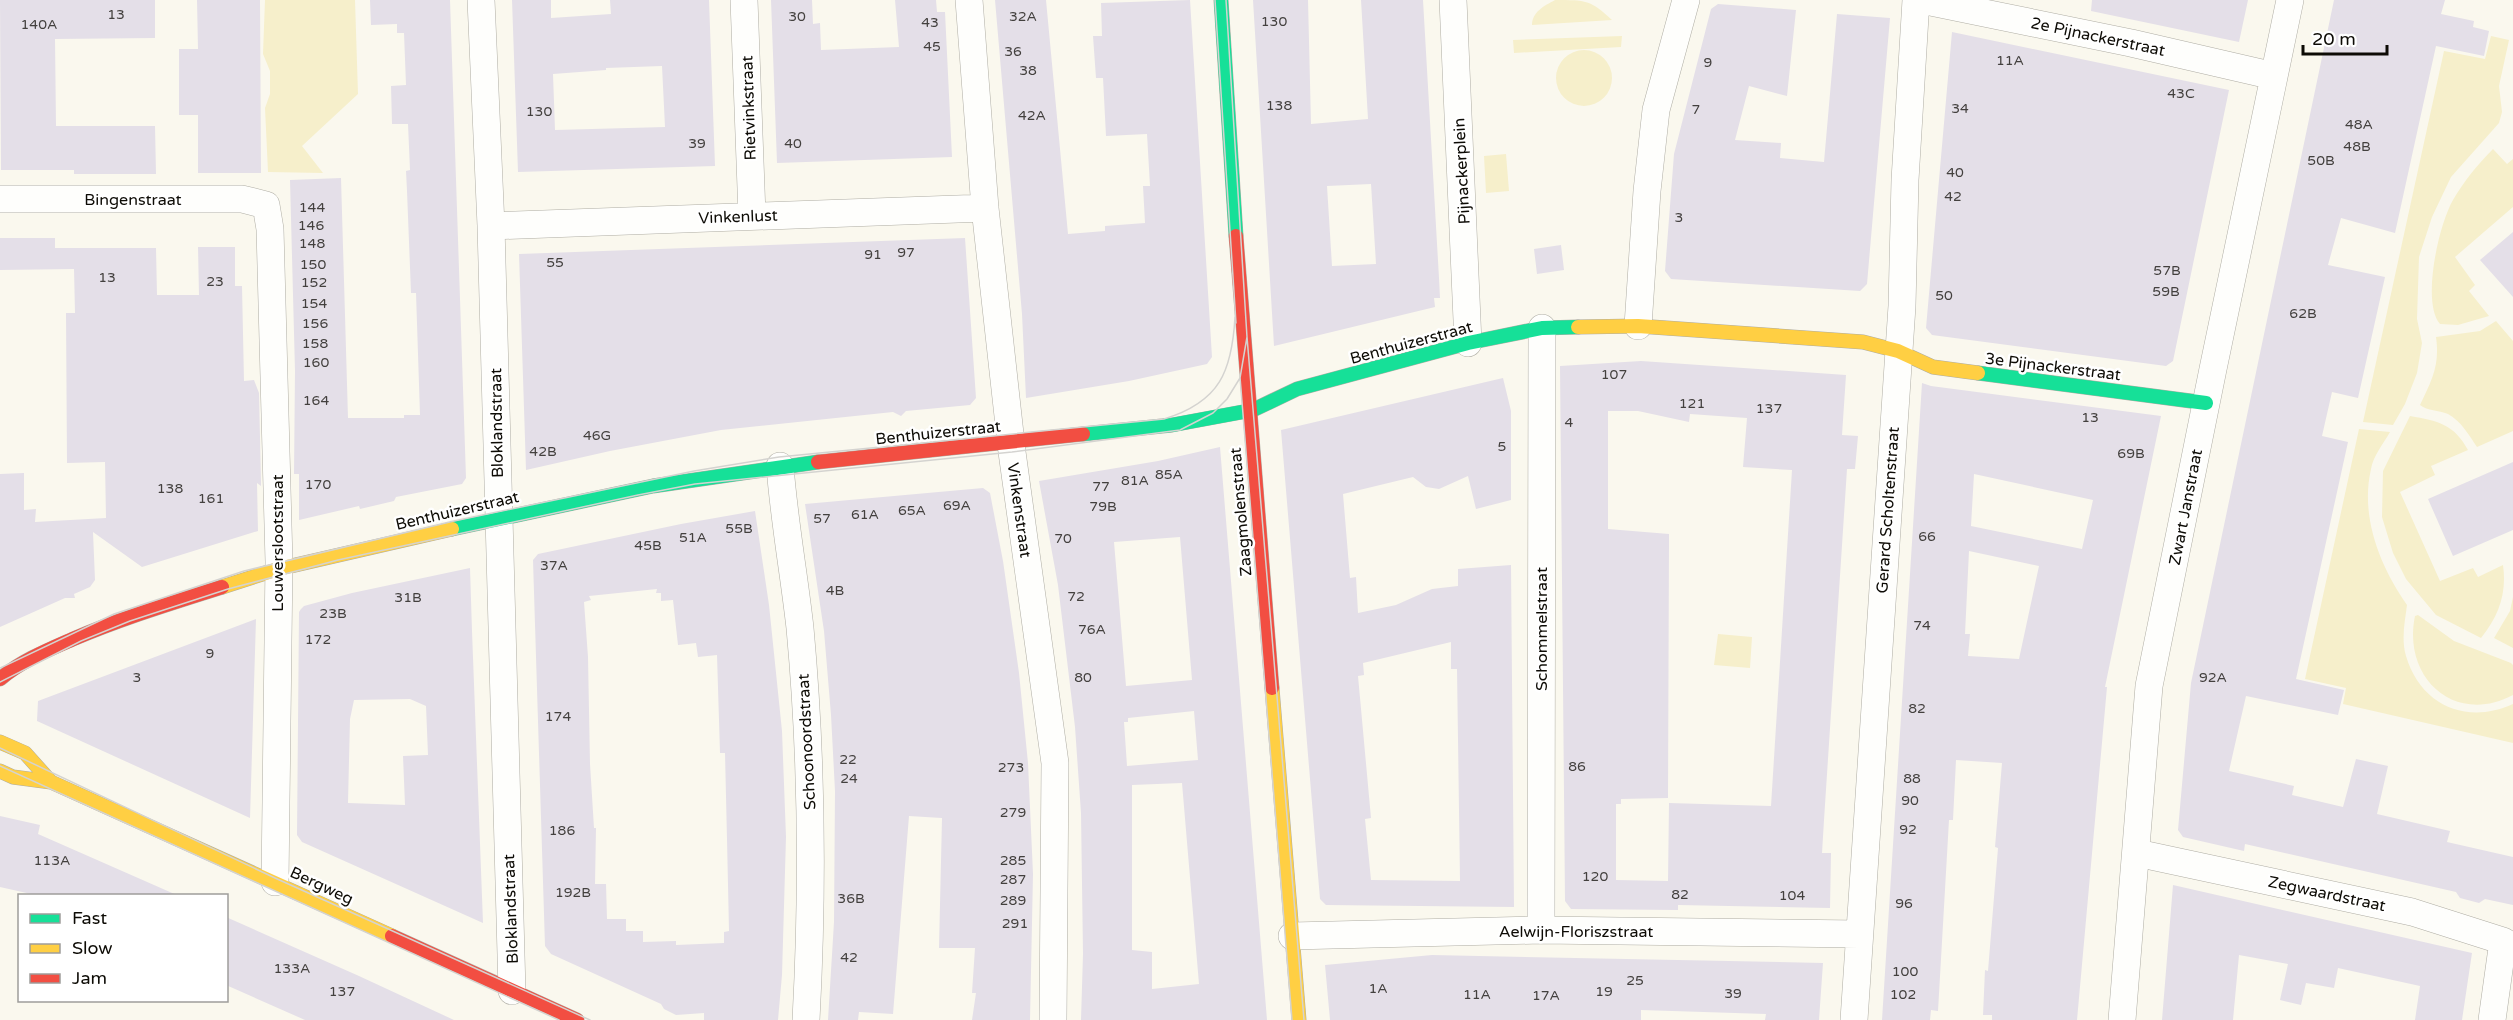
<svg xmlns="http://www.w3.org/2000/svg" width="2513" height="1020" font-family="'Varela Round',sans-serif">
<rect width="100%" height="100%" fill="#faf8ee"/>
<!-- green -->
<path fill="#f6efcb" d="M265,0H355L358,94L302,146L323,173L268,172L265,108L270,94V71L263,54Z
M1555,0C1586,0 1591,0 1612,20L1532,25C1532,12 1544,6 1555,0Z
M1622,36L1621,47L1514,53L1513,40Z
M2491,36L2509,40L2499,86L2502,112L2499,123L2451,177L2432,217L2419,257L2417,319L2422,343L2417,373L2405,404L2393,425L2363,422L2444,51L2485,59Z
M1556 78a28 28 0 1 1 56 0a28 28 0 1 1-56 0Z
M2493,149L2507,164L2513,159V207L2455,257L2475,285L2469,291L2489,316L2458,325L2440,324C2421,302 2439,224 2453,200C2464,181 2478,164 2493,149Z
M1506,154L1509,191L1486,193L1484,156Z
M2496,321L2513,341V431L2477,447C2469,435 2461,421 2448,414C2438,410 2428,411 2420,405C2432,380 2440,365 2436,337L2480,331Z
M2410,416C2438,421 2454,424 2468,450L2431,466L2435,475L2400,492L2440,581L2473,568L2478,577L2503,565C2507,593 2499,616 2481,638L2436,615L2406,579L2393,553L2382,517L2383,471Z
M2359,429L2390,432C2384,443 2373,456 2371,469C2360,517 2380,566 2407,605C2405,621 2401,639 2406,656C2421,706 2467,725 2513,704V743L2343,704L2346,688L2305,679Z
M2513,597V648L2494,638L2510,611Z
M2418,615L2454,641L2511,663L2513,665V695C2455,726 2402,678 2415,616Z
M1718,634L1752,637L1750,668L1714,665Z"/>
<!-- building -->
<path fill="#e4dfe8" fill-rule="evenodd" d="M0,0H155V38L55,39L56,126H155L156,174H74V170H1Z
M197,0H260L261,173H198V115H179V49H198Z
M370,0H450L466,478L462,484L396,497L394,501L360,509L359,506L299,520V474H294L295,371L290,180L341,178L348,418H404V415H420L416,293H411L407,191L406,171L410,170L408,124H392L391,86L406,85L404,33H397V24L371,25Z
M512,0H551V18L611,14L610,0H709L715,166L518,172ZM662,66L665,127L555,130L553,74L606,70V68Z
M771,0H812L813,24L820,23L821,50L899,47L895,0H936L937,12H945L952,157L777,163Z
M995,0H1046L1068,234L1105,231V226L1145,223L1143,186H1150L1147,134L1106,136L1103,78H1096L1093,36H1102L1101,3L1190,0L1212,357L1207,364L1129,381L1026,398L1022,314Z
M1253,0H1308L1311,124L1368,119L1361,0H1423L1439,278L1440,298H1434L1435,307L1274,346ZM1371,184L1376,264L1332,266L1327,186Z
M2092,0H2248L2239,42L2091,11Z
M2334,0H2445L2441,14L2474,21L2473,27L2489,31L2484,56L2436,46L2395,233L2341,218L2328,265L2385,277L2358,398L2332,392L2322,436L2348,442L2296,679L2344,690L2338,715L2246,696L2229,771L2294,786L2292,795L2343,807L2356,759L2388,766L2377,814L2450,831L2447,842L2513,857V905L2485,899L2479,903L2460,898L2456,892L2245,844L2244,851L2183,837L2178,830L2191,683Z
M1718,4L1796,10L1787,96L1749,86L1735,140L1781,143L1780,158L1824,162L1837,14L1890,18L1867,284L1860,291L1671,279L1665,271L1674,154L1711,9Z
M1952,32L2229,90L2173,361L2166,366L1932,335L1926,328Z
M2513,232V297L2480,260Z
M0,238H55V248H156L157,295H199L198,247H235V286H242L244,381L254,380L259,393L261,482V486L257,483L258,531L142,567L93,532L95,580L90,587L74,594L75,598H65L0,627V474L24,473V510L36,509L35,522L106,518L105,462L67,463L66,313H75L74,269L0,270Z
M965,238L976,398L970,405L906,411L901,416L893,412L721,430L610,451L526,470L519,254Z
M1561,245L1564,270L1537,274L1534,249Z
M1641,361L1846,375L1842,435L1858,436L1855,469H1847L1824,820L1822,853H1831L1830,908L1678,905V910L1571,909L1565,901L1560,366ZM1608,411H1638L1689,422L1690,414L1747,418L1743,467L1792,470L1771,806L1669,803L1668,881L1616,880V804H1621V799L1668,798L1669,541V534L1608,529Z
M1503,378L1511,411V500L1476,509L1468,476L1439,489L1426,487L1413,477L1343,494L1350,578L1356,577L1358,613L1396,605L1432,589L1458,586V569L1511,565L1514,907L1326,905L1320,899L1281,430ZM1451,642V669H1457L1460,881L1371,880L1365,819L1371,818L1358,676L1364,675L1363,663Z
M1922,383L1931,386L2161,416L2105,687H2107L2077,1020H1992V1015H1983L1985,970L1988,971L1998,848L1995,847L2002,763L1956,760L1953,820H1949L1938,1011L1931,1010L1930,1020H1882ZM1974,474L2093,500L2082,549L1971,526ZM1969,551L2039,566L2019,659L1968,656L1970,634H1965Z
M1220,447L1267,1020H1081L1083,954L1081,813L1075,727L1058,585L1039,481L1158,461ZM1180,537L1192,680L1126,686L1114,542ZM1194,711L1198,760L1127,766L1124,722H1128V718ZM1182,783L1199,984L1152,989V952L1132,950V785Z
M2513,462V530L2453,556L2428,499Z
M983,488L990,493L1003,561L1019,673L1028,763L1033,874L1030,1020H972L976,993H972L975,948H939L942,818L909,816L893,1014L859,1012L858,1020H828L834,922L835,791L831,715L824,631L805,504Z
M755,511L769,605L782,731L786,837L782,975L778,1020H704V1013L676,1015L664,1009L661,1004L551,954L545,946L533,560L538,554L681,524ZM657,589L656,593H661V601L673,600L678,645L696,643L698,657L717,655L720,753H725L727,839L729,931L724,932V943L676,945V941L643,942V931H626V919H607L606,884H595L596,828H594L590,764L588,657L584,602L591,600L589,596Z
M470,568L472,631L483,923L302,842L297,835L299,612L301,609L304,606L352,593ZM410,699L426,706L428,755L403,756L405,805L348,803L350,719L354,700Z
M256,619L250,818L37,721L38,701Z
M0,816L40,825L38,834L179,896H40L0,887Z
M2173,885L2472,953L2462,1020H2415L2420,986L2338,968L2334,988L2306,983L2301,1005L2280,1000L2288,964L2239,955L2233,1020H2162Z
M226,917L359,976L454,1020H305L226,985Z
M1432,955L1823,963L1819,1020H1765L1766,1014L1641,1010V1020H1330L1325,965Z"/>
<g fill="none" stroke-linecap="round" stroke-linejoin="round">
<defs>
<path id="street" d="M481,0L491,226L512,991
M744,0L752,215
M969,0L985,208L1012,452L1055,763L1053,1020
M1453,0L1468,343
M1921,0L2131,43L2274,76
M0,199H242L266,205L270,229L279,562L275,882
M491,226L985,208
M1638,326L1647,191L1656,110L1686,0
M780,466C784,520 794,574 800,628C812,758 813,890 806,1020
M2137,853L2412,912L2503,941L2513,947
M1541,930L1542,328
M1292,936L1541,930L1859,934
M1854,1020L1902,306L1905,180L1916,0
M2122,1020L2149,686L2213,369L2290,0
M2492,1020L2503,941"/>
<path id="fast" d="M1221,0L1236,236
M1978,373L2206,403
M1083,434L1172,425L1253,410L1297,389L1468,343L1542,328L1578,327
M452,529L653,486L818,462"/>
<path id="slow" d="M1578,327L1638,326L1863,342L1898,351L1933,367L1978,373
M222,587L278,569L452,529
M1272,688L1299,1020
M0,742L25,753L51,782
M0,771L13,777L51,782L392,936"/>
<path id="jam" d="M1236,236L1272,688
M818,462L1083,434
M0,679C21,661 48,650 73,639C122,618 172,603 222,587
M392,936L577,1020"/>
</defs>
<!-- street casing -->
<use href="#street" stroke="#afada4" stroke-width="28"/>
<!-- fast casing -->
<use href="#fast" stroke="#afada4" stroke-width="15"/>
<!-- slow casing -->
<use href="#slow" stroke="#afada4" stroke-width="15"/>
<!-- jam casing -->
<use href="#jam" stroke="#afada4" stroke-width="15"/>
<!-- street -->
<use href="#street" stroke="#fefefc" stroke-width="27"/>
<!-- fast -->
<use href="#fast" stroke="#16e098" stroke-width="14"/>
<!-- slow -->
<use href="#slow" stroke="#ffcf43" stroke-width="14"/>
<!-- jam -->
<use href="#jam" stroke="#f24e42" stroke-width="14"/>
<!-- tram -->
<path stroke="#d4d3d0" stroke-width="1.5" d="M1215,0L1236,323
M1226,0L1247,337L1304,1020
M1240,377L1292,1020
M0,668L114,614L244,571L454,521L694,471L779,457L1164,419C1220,402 1232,371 1235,317
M0,682L81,641L130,621L228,589L338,560L638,495L695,484L1012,452L1180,430L1213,413L1227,399L1240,378L1247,337
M0,748L275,878L590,1020
M0,766L559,1020"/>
</g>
<g text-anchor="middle" stroke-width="5" stroke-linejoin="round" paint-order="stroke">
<!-- number labels -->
<g font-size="14" fill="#43403e">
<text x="116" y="19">13</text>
<text x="797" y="21">30</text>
<text x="1023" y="21">32A</text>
<text x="1274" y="26">130</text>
<text x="930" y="27">43</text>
<text x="39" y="29">140A</text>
<text x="932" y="51">45</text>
<text x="1013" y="56">36</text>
<text x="2010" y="65">11A</text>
<text x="1708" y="67">9</text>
<text x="1028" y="75">38</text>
<text x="2181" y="98">43C</text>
<text x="1279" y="110">138</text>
<text x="1960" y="113">34</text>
<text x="1696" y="114">7</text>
<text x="539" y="116">130</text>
<text x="1032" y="120">42A</text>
<text x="2359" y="129">48A</text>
<text x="697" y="148">39</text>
<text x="793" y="148">40</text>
<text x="2357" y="151">48B</text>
<text x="2321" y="165">50B</text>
<text x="1955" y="177">40</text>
<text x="1953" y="201">42</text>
<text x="312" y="212">144</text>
<text x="1679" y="222">3</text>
<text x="311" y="230">146</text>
<text x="312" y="248">148</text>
<text x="906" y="257">97</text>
<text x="873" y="259">91</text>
<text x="555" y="267">55</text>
<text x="313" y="269">150</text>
<text x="2167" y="275">57B</text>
<text x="107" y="282">13</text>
<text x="215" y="286">23</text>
<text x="314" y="287">152</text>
<text x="2166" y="296">59B</text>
<text x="1944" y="300">50</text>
<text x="314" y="308">154</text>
<text x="2303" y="318">62B</text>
<text x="315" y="328">156</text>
<text x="315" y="348">158</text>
<text x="316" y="367">160</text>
<text x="1614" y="379">107</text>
<text x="316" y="405">164</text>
<text x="1692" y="408">121</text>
<text x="1769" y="413">137</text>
<text x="2090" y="422">13</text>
<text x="1569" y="427">4</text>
<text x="597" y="440">46G</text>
<text x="1502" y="451">5</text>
<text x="543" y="456">42B</text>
<text x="2131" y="458">69B</text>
<text x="1169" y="479">85A</text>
<text x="1135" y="485">81A</text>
<text x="318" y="489">170</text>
<text x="1101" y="491">77</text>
<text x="170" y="493">138</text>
<text x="211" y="503">161</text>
<text x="957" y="510">69A</text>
<text x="1103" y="511">79B</text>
<text x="912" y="515">65A</text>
<text x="865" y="519">61A</text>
<text x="822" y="523">57</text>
<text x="739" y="533">55B</text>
<text x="1927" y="541">66</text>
<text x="693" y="542">51A</text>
<text x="1063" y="543">70</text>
<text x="648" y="550">45B</text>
<text x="554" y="570">37A</text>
<text x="835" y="595">4B</text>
<text x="1076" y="601">72</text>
<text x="408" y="602">31B</text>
<text x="333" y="618">23B</text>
<text x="1922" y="630">74</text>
<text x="1092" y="634">76A</text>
<text x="318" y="644">172</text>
<text x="210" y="658">9</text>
<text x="137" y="682">3</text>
<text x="1083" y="682">80</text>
<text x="2213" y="682">92A</text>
<text x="1917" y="713">82</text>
<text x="558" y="721">174</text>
<text x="848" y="764">22</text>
<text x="1577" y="771">86</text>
<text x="1011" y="772">273</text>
<text x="849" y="783">24</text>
<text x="1912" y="783">88</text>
<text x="1910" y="805">90</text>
<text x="1013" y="817">279</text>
<text x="1908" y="834">92</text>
<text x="562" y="835">186</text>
<text x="52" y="865">113A</text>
<text x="1013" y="865">285</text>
<text x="1595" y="881">120</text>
<text x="1013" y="884">287</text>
<text x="573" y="897">192B</text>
<text x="1680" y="899">82</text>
<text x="1792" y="900">104</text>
<text x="851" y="903">36B</text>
<text x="1013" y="905">289</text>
<text x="1904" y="908">96</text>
<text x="1015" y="928">291</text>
<text x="849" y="962">42</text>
<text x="292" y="973">133A</text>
<text x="1905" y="976">100</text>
<text x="1635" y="985">25</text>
<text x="1378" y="993">1A</text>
<text x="342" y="996">137</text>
<text x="1604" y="996">19</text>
<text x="1733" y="998">39</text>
<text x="1477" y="999">11A</text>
<text x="1903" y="999">102</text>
<text x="1546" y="1000">17A</text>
</g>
<!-- street labels -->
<g font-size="16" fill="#0d0b05" stroke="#fff">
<text transform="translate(2098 36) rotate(12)" y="6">2e Pijnackerstraat</text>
<text transform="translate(748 108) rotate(-92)" y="6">Rietvinkstraat</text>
<text transform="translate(1461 171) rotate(-93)" y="6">Pijnackerplein</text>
<text x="133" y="205">Bingenstraat</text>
<text transform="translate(738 216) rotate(-2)" y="6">Vinkenlust</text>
<text transform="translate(1411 342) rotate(-15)" y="6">Benthuizerstraat</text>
<text transform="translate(2053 366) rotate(7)" y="6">3e Pijnackerstraat</text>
<text transform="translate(496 423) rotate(-91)" y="6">Bloklandstraat</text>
<text transform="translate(938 432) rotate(-6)" y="6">Benthuizerstraat</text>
<text transform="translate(2185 507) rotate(-79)" y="6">Zwart Janstraat</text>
<text transform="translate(457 510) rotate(-13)" y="6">Benthuizerstraat</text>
<text transform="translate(1020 510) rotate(82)" y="6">Vinkenstraat</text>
<text transform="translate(1887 510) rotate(-86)" y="6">Gerard Scholtenstraat</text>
<text transform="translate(1240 512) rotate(-95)" y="6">Zaagmolenstraat</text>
<text transform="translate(277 543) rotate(-90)" y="6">Louwerslootstraat</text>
<text transform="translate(1541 629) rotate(-90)" y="6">Schommelstraat</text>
<text transform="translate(806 742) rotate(-93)" y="6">Schoonoordstraat</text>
<text transform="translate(322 885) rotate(25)" y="6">Bergweg</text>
<text transform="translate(2327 893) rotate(12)" y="6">Zegwaardstraat</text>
<text transform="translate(510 909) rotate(-92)" y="6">Bloklandstraat</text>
<text x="1576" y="937">Aelwijn-Floriszstraat</text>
</g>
</g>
<!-- legend -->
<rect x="18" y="894" width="210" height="108" fill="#ffffff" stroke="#9e9d9b" stroke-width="1.5"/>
<rect x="30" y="914" width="30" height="9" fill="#16e098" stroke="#9e9d9b" stroke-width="1.5"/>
<text x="72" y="924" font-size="18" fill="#0d0b05">Fast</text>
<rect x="30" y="944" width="30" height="9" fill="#ffcf43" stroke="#9e9d9b" stroke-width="1.5"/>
<text x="72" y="954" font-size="18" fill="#0d0b05">Slow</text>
<rect x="30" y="974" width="30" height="9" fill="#f24e42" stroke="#9e9d9b" stroke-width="1.5"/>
<text x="72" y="984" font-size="18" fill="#0d0b05">Jam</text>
<!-- scale -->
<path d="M2303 45v9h84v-9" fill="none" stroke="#0d0b05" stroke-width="3"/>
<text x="2312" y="45" font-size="18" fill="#0d0b05" stroke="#ffffff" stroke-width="4.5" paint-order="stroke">20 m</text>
</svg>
